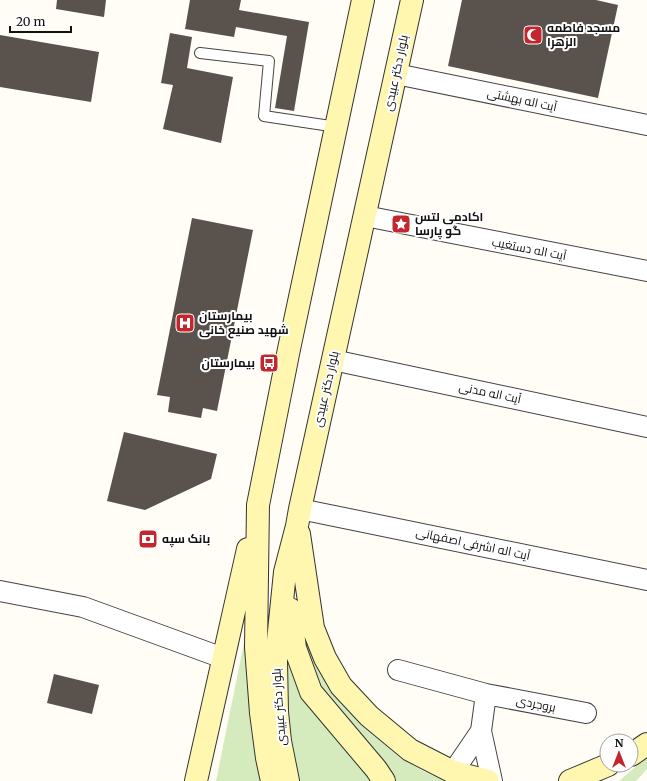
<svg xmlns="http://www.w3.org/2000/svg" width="647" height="781" font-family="Merriweather,Cairo,serif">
<rect width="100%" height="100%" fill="#fffdf5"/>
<!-- green -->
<path fill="#d5ebbd" d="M249,618L248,677L251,729L261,781H216Z
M299,623L330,688L360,724L400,758L425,772L445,781H396L347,726L309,671Z
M286,634L374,781H297C287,732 287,684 286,634Z
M647,757V769L636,781H619Z"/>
<!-- building -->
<path fill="#5a524d" d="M57,0H106L104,17L56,9Z
M190,0H241L239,10L309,22L294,111L275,108L287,36L236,27L234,37L185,29Z
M462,0H596L618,5L598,98L448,66Z
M170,33L192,37L187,68L233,77L221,143L163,129L173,85L161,83Z
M0,35L99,52L91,102L0,87Z
M192,218L253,230L217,411L203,408L201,418L168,412L170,397L157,395Z
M124,432L217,454L211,479L145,510L107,501Z
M54,674L99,685L92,714L47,703Z"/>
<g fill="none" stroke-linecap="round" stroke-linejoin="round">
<defs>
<path id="lane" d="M200,53L269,61L264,116L337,127"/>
<path id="street" d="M396,74L647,125
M365,216L647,271
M333,360L647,427
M300,509L647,580
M0,591L83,607L223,658
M398,670L486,694L586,713
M486,694L481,731L492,781
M453,772L481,731"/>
<path id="secondary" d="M299,534L313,628L325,658L341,686L369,716L410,750L453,772L488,781
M290,609L295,648L311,692L376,769L384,781
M631,755L647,744
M196,781L248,549
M272,781L267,758L261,713L256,647L258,505L289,349L363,0
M288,781L280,741L277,712L276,661L285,572L297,526L300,509L412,0
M570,781L608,765"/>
</defs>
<!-- lane casing -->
<use href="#lane" stroke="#444" stroke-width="12"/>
<!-- street casing -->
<use href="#street" stroke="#444" stroke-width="22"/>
<!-- secondary casing -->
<use href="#secondary" stroke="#333" stroke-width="24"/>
<!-- lane -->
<use href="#lane" stroke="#fff" stroke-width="10"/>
<!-- street -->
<use href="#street" stroke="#fff" stroke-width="20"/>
<!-- secondary -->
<use href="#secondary" stroke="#fff6b0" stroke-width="22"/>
</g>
<!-- icons -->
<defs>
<symbol id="mosque-square" viewBox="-11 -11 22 22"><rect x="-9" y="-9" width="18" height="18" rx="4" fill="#c4262e" stroke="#fff"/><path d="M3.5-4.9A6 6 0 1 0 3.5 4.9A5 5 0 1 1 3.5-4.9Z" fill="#fff"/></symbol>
<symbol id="sight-square" viewBox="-11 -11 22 22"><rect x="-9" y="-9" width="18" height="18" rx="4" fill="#c4262e" stroke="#fff"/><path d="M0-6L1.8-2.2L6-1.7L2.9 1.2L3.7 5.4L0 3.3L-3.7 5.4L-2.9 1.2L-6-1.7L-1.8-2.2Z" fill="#fff"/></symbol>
<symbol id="hospital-square" viewBox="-11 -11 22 22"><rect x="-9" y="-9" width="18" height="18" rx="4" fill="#c4262e" stroke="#fff"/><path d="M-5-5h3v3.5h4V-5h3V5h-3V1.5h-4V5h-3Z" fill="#fff"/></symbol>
<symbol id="bus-square" viewBox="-11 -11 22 22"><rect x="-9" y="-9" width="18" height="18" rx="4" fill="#c4262e" stroke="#fff"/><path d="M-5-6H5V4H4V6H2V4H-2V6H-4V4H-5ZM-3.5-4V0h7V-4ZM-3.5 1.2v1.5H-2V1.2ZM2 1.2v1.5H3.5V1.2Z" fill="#fff"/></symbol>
<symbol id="bank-square" viewBox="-11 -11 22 22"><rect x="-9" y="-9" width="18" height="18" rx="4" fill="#c4262e" stroke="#fff"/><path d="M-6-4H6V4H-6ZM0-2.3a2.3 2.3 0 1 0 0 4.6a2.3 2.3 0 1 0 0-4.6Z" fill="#fff"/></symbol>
</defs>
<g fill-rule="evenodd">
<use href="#mosque-square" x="522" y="24" width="22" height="22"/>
<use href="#sight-square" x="390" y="213" width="22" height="22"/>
<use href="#hospital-square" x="174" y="312" width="22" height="22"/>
<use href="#bus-square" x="258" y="352" width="22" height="22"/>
<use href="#bank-square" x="137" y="528" width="22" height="22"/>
</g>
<g text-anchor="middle" stroke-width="4" stroke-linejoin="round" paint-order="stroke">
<!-- poi labels -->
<g font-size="12" font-weight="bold" fill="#111" stroke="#fff" text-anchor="start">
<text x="547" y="32">مسجد فاطمه<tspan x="547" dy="14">الزهرا</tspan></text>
<text x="415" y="221">اکادمی لتس<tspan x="415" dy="14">گو پارسا</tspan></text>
<text x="199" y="320">بیمارستان<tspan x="199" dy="14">شهید صنیع خانی</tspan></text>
<text x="255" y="367" text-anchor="end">بیمارستان</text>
<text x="162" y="543">بانک سپه</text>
</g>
<!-- street labels -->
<g font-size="12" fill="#111" stroke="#fff">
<text transform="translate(396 73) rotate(-78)" y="4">بلوار دکتر عبیدی</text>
<text transform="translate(522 100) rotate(12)" y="4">آیت اله بهشتی</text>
<text transform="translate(529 249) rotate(11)" y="4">آیت اله دستغیب</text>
<text transform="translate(326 389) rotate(-77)" y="4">بلوار دکتر عبیدی</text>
<text transform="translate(490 393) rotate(12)" y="4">آیت اله مدنی</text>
<text transform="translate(473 544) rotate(12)" y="4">آیت اله اشرفی اصفهانی</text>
<text transform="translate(536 704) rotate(11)" y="4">بروجردی</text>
<text transform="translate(279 707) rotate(-94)" y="4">بلوار دکتر عبیدی</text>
</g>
</g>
<!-- north arrow -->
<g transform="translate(619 753)"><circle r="19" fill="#ffffff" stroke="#a0a0a0"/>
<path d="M0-3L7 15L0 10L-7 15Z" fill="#c4262e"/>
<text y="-6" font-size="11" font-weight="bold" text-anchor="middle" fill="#111111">N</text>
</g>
<!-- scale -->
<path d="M10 26v6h61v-6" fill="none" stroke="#111111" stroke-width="2"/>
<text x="16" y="26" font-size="12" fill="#111111" stroke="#ffffff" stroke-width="3" paint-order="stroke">20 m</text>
</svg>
